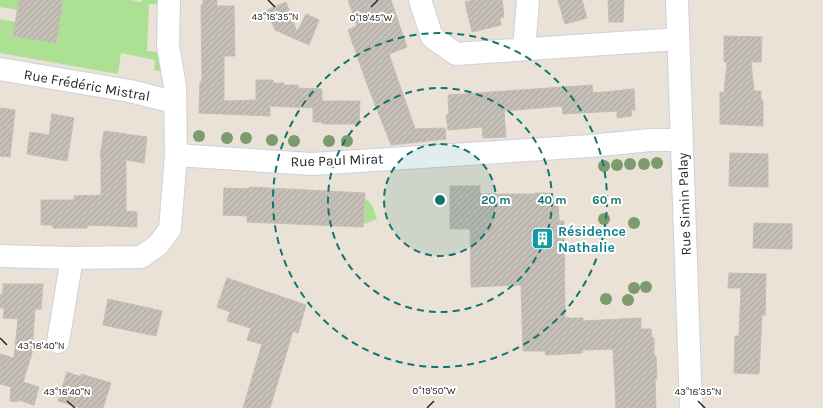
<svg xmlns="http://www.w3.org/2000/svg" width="823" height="408" font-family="Karla,sans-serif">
<defs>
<pattern id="building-hatch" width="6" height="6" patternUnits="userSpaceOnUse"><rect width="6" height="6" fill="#c5bfb7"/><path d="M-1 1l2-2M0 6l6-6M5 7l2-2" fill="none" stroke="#a9a49d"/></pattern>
</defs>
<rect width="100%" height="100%" fill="#eae2d7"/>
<!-- grass -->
<path fill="#ace193" d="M0,0H19L18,10L0,7Z
M61,0H130L142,2V0H159L162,5L149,4L147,51L160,52L163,72L154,70L155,60L121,53L118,74L0,53V19L15,22L56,43L63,1Z
M365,198L372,205L377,219L364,224Z"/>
<!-- building -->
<path fill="url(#building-hatch)" stroke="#c4beb2" d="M19,0H63L56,43L13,36Z
M203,0H217V6H234L235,56H224V101L256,100V80H273V83H284V85H298V88L322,89V101H360L359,124H322V122H313V108L270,106V116L199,113L200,82H202L201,5H203Z
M348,0H391L407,47L389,54L415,129L445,128L446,139L391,145L367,84L348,30L357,26Z
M474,0H502L504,17L500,18L501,25L472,32L465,2Z
M558,0H582L587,18L565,24Z
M608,0H624L623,22H609Z
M286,2L297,32L306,14L319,20L309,45L275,30L267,10Z
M724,36L762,37L761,62H751L754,91H761V100H763V126L720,124V92L724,93L727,62H724Z
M592,85L593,93L634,89L635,110H631L632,116L617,118V111L563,114L562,106L504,111L506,137L483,138L482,127L448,130L446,115H449L448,95Z
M0,108L15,110L10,157L0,156Z
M52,114L74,118L67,161L27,154L30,132L49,135Z
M104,131L147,137L144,163L126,160V211L137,212V227L87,225V228H53V225H41V200H74V196L101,195V157L100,156Z
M730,153L768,154V187L729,186Z
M450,186H480V194H535V193H550V197H558L559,221H564L565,318H583V321L641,318V329H651L652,338H654V355L656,356L657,379H655L656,408H616L613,349L583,350L582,353L546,355L545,351H523L521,285L471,287L470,229H450Z
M249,187L365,193L363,227L247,222V216L223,215L224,188L249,189Z
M754,223L792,224V249L753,248Z
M729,273L766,274L765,315H762L759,374L734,373L735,336H739L741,288H728Z
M227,278L306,305L298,333L293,331L270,408H243L262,344L247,340L251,328L227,321L230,312L217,307Z
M3,284H43L41,309H35L32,353L23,382L39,387L34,405L18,400L17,402L10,401L11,387L0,384V354L14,358L18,319L3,318L4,308H0V294H3Z
M108,299L162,311L156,336L103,325Z
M67,372L81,377V374L111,383L103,408H81L58,401Z"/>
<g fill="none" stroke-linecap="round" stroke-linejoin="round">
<defs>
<path id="minor" d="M169,0L168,46L175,86L176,155
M420,0L432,37L456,54L678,39
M677,0L691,408
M524,49L528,0
M0,69L130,91L174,102
M0,256L72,258L141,257L158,245L170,229L176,155L312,164L590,146L651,140H681
M58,342L72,258"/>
</defs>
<!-- minor casing -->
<use href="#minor" stroke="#cdd0e0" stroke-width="24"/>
<!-- minor -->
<use href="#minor" stroke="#fff" stroke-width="22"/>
</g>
<!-- trees -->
<g fill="#7e9b6e">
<circle cx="199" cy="136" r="6"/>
<circle cx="227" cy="138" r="6"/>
<circle cx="246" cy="138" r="6"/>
<circle cx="272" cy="140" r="6"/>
<circle cx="294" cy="141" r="6"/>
<circle cx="329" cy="141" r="6"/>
<circle cx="347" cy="141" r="6"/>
<circle cx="657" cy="163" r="6"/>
<circle cx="630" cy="164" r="6"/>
<circle cx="644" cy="164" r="6"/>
<circle cx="617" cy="165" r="6"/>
<circle cx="604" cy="166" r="6"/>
<circle cx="604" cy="219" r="6"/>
<circle cx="634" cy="223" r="6"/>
<circle cx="646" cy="287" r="6"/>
<circle cx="634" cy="288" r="6"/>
<circle cx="606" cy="299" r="6"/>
<circle cx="628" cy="300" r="6"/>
</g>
<!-- ticks -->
<path fill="none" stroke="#262626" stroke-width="1.5" d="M268,0L275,7M371,7L378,0M0,338L7,345M67,401L75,408M698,401L705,408M427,408L434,401"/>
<!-- distance rings -->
<circle cx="440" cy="200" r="56" fill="#0f766e" fill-opacity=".12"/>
<g fill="none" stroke="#0f766e" stroke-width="2" stroke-dasharray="7 5">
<circle cx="440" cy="200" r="56"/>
<circle cx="440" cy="200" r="112"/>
<circle cx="440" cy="200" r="167"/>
</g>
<!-- icons -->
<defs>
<symbol id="building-square" viewBox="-11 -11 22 22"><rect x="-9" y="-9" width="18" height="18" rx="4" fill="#0f9aa8" stroke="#fff"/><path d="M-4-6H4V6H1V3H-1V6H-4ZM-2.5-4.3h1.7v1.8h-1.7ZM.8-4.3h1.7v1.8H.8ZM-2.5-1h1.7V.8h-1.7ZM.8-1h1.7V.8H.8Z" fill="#fff"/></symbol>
</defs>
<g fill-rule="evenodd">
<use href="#building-square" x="530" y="226" width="25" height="25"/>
</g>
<g text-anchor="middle" stroke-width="4" stroke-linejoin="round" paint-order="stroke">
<!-- street labels -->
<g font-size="14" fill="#262626" stroke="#fff">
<text transform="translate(87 85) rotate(10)" y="5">Rue Frédéric Mistral</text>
<text transform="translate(337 160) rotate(-2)" y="5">Rue Paul Mirat</text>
<text transform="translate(684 204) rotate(-92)" y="5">Rue Simin Palay</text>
</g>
<!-- culture labels -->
<g font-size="14" font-weight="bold" fill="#0d838f" stroke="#fff" text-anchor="start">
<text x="558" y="236">Résidence<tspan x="558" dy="16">Nathalie</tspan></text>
</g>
</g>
<g font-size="10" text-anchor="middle" fill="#262626" stroke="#fff" stroke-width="4" stroke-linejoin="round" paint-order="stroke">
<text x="275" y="20">43°18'35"N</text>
<text x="371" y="21">0°19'45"W</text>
<text x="41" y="349">43°18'40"N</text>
<text x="434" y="394">0°19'50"W</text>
<text x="67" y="395">43°18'40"N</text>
<text x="698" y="395">43°18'35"N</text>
</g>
<circle cx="440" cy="200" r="6" fill="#0f766e" stroke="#fff" stroke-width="2"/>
<g font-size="12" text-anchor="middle" font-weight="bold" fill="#0f766e" stroke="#fff" stroke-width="4" stroke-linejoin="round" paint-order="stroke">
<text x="496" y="204">20 m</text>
<text x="552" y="204">40 m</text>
<text x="607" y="204">60 m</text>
</g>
</svg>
